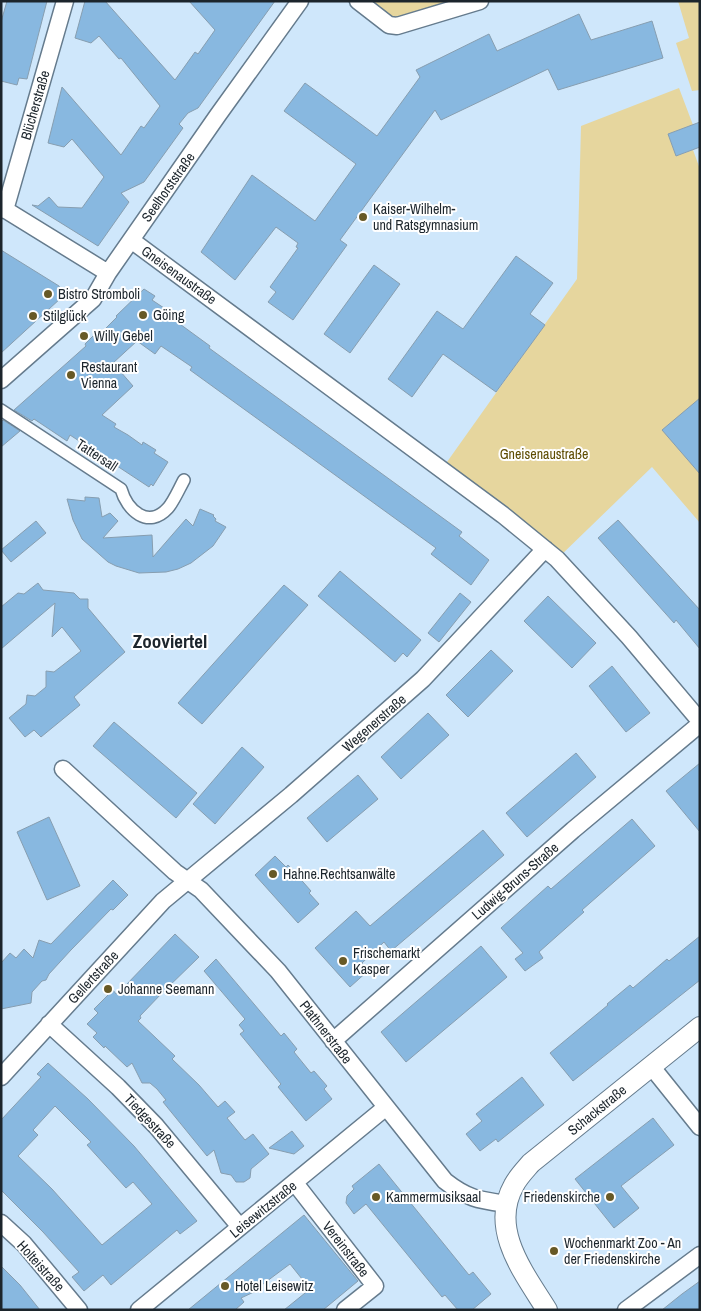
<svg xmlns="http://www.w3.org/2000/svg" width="701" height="1311" font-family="'Archivo Narrow',sans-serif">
<rect width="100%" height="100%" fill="#cfe7fb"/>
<!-- green -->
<path fill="#e6d69e" d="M358,1H460L397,26Z
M678,1H700V90L692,91L676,43L689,38Z
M679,88L693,125L668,134L676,156L693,150L700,169V523L652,467L557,559L442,469L577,279L581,126Z"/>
<!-- building -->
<path fill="#88b8e0" stroke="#879eb0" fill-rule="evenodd" d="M7,1H47L27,79L19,78L17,85L1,81V22Z
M85,1H105L175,80L195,52L198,54L215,30L189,1H275L198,108L188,113L179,124L183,128L144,182L121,193L129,202L98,246L32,205L38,206L49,197L58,207L82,208L104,177L72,139L64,147L48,143L62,87L121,155L141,126L144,128L160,106L121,58L119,59L99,36L91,43L75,38Z
M579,14L591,40L652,21L663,58L558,90L548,69L441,120L435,110L340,240L347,245L293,320L268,302L276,292L270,287L298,248L296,247L298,243L276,227L235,280L201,252L252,175L315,221L356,164L284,111L305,83L377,136L420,77L416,70L489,34L497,51Z
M700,122V147L676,156L668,134Z
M1,250L59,286L62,293L61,298L1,353Z
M516,256L553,283L530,314L545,325L496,392L443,354L412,397L388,379L437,311L463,329Z
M374,265L400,284L350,353L324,334Z
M144,289L155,296L152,300L164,308L162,311L210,346L209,348L462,532L459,536L489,560L471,585L431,554L436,548L190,370L192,367L161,346L155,354L137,341L113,363L133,386L102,415L116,424L114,427L128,435L142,445L143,442L156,450L154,453L168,462L153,486L151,484L149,487L70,435L67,441L34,419L32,421L14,410L86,346L85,344L93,336L96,338L117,317L116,316Z
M700,398V474L662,430Z
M3,420L20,431L1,447V422Z
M85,497L99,498L102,517L110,513L118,521L103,538L152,535L153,557L186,519L193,526L200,509L214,515L213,516L216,519L215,521L226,527L213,546L191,563L178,569L166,572L139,573L116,566L108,562L82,539L73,520L67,499L85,501Z
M618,520L700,610V649L676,620L674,623L598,538Z
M36,521L46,533L11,562L1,550Z
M340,571L421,640L407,657L403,653L395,662L318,596Z
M38,583L43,590L74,593L80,599H88V608L125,652L74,697L80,705L41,737L34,730L25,737L9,718L26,704L27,695L35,696L46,687V671L54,672L81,651L62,627L52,637L55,603L1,649V607L18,593L24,594Z
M284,585L308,605L202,724L178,703Z
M460,593L471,602L439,642L428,633Z
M548,596L596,643L572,668L524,621Z
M491,650L513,671L468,717L446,695Z
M612,666L650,713L626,732L589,686Z
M428,713L449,735L401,779L381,757Z
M114,722L197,793L176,818L93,746Z
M242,747L264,767L215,824L193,804Z
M576,753L596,777L527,837L506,813Z
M700,763V832L666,791Z
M358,775L378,799L327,842L307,818Z
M49,817L80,886L47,900L17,832Z
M632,819L655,846L582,910L584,912L539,952L543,958L525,971L515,959L523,953L501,928L548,886L551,889Z
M483,830L504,855L391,951L384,942L362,963L369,970L350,987L315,948L356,911L370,926Z
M275,856L286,867L288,865L311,891L309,893L319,904L298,923L255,875Z
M113,880L128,895L113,910L111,909L71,950L49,974L46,980L42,981L32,992L31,1003L1,1009V963L10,953L16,958L24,949L33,958L39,940L51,944Z
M175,934L199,957L163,992L140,1016L141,1018L138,1021L175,1056L172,1059L199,1085L218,1107L225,1101L235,1112L227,1118L245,1140L253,1134L269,1154L251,1169L250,1178L244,1182H236L231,1175L221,1173L214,1150L207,1156L163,1102L166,1100L157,1089L150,1083H142L132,1063L127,1067L105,1046L104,1048L93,1037L97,1033L87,1024L98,1013L94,1009L113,990L116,994L125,986Z
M700,936V980L573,1081L550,1053L608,1005L607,1004L630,985L633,988L667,959L669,961Z
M481,946L507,977L406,1062L381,1032Z
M216,959L281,1036L284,1033L297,1049L294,1052L311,1073L314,1071L327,1086L324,1089L332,1099L306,1121L278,1087L281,1084L240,1034L244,1031L239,1025L245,1019L204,971Z
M48,1063L88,1099L134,1146L197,1221L180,1234L177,1230L111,1285L103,1275L84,1291L72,1277L79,1272L43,1232L1,1190V1120L41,1077L37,1074ZM55,1106L91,1142L87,1145L126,1188L133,1182L152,1204L102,1245L52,1189L18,1156L38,1135L33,1130Z
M522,1077L544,1105L498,1142L496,1139L480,1151L466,1134L482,1121L476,1114Z
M653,1118L674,1145L621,1186L639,1208L614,1228L575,1179Z
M292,1131L304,1146L294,1154L269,1148Z
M379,1164L469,1275L473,1272L491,1294L472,1310H458L445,1295L442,1297L366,1204L354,1214L346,1203L347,1196L354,1189L352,1186Z
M304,1215L358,1281L323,1310H284L310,1289L290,1264L255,1290L256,1291L241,1298L244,1302L235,1310H188Z
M1,1266L20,1285L40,1310H1Z
M700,1281V1310H662L682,1294Z"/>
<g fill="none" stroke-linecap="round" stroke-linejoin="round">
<defs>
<path id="pedestrian" d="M1,410L121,489C127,510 148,530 168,508C174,501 179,489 184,480"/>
<path id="minor" d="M358,1L389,25L397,26L480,1
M1,207L108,273
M5,210L65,1
M131,240L503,515L557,559L629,637L700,721
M1,380L93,299L108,273L218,115L300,1
M63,769L175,872L201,890L278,971L445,1181C468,1199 479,1200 507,1204
M49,1024L118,1087L156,1126L240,1227
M333,1041L573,830L700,724
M651,1066L700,1127
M1,1077L163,901L291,795L423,679L545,549
M295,1183L375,1286L345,1310
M1,1223L24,1244L79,1310
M139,1310L385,1108
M626,1310L700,1255"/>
<path id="tertiary" d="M547,1310C524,1273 489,1229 514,1185C518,1177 525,1170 531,1163L700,1027"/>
</defs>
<!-- pedestrian casing -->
<use href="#pedestrian" stroke="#657b8d" stroke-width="14"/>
<!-- minor casing -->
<use href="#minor" stroke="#657b8d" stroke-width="19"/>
<!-- tertiary casing -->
<use href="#tertiary" stroke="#657b8d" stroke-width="22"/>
<!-- pedestrian -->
<use href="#pedestrian" stroke="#fff" stroke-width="11"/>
<!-- minor -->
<use href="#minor" stroke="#fff" stroke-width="16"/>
<!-- tertiary -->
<use href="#tertiary" stroke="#fff" stroke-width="20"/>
</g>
<!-- markers -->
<g fill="#675926" stroke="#fff" stroke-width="2">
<circle cx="363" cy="217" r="5"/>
<circle cx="48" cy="294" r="5"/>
<circle cx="143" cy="315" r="5"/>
<circle cx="33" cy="316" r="5"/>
<circle cx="84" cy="336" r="5"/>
<circle cx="71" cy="375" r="5"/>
<circle cx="273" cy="874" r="5"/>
<circle cx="343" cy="961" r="5"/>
<circle cx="108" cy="989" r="5"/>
<circle cx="376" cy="1197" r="5"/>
<circle cx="610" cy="1197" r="5"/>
<circle cx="554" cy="1251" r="5"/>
<circle cx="225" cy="1286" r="5"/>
</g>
<g text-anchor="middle" stroke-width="4" stroke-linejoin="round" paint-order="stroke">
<!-- street labels -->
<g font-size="14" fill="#1c252c" stroke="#fff">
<text transform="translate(35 105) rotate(-74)" y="5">Blücherstraße</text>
<text transform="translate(168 187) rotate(-55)" y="5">Seelhorststraße</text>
<text transform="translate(179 275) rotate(36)" y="5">Gneisenaustraße</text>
<text transform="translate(97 455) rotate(33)" y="5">Tattersall</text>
<text transform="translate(374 723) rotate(-41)" y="5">Wegenerstraße</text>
<text transform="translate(515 881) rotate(-41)" y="5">Ludwig-Bruns-Straße</text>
<text transform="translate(93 977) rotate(-47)" y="5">Gellertstraße</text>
<text transform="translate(326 1032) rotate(52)" y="5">Plathnerstraße</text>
<text transform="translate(597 1110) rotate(-39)" y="5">Schackstraße</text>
<text transform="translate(150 1121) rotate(47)" y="5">Tiedgestraße</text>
<text transform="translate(263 1209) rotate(-39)" y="5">Leisewitzstraße</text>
<text transform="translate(346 1249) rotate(52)" y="5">Vereinstraße</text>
<text transform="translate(41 1266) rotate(48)" y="5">Holteistraße</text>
</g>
<!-- poi labels -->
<g font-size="14" fill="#1c252c" stroke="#fff" text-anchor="start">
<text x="373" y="214">Kaiser-Wilhelm-<tspan x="373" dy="16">und Ratsgymnasium</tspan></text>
<text x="58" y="299">Bistro Stromboli</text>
<text x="153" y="320">Göing</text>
<text x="43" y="321">Stilglück</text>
<text x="94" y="341">Willy Gebel</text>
<text x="81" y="372">Restaurant<tspan x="81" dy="16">Vienna</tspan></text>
<text x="283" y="879">Hahne.Rechtsanwälte</text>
<text x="353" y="958">Frischemarkt<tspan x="353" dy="16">Kasper</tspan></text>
<text x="118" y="994">Johanne Seemann</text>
<text x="386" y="1202">Kammermusiksaal</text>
<text x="600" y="1202" text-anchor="end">Friedenskirche</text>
<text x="564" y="1248">Wochenmarkt Zoo - An<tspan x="564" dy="16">der Friedenskirche</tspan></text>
<text x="235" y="1291">Hotel Leisewitz</text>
</g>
<!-- park labels -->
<g font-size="14" fill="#5e4c02" stroke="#fff">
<text x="544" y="459">Gneisenaustraße</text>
</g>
<!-- district labels -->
<g font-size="19" font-weight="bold" fill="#1c252c" stroke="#fff">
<text x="170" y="648">Zooviertel</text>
</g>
</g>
<!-- border -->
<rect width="701" height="1311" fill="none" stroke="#1c252c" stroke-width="5"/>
</svg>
